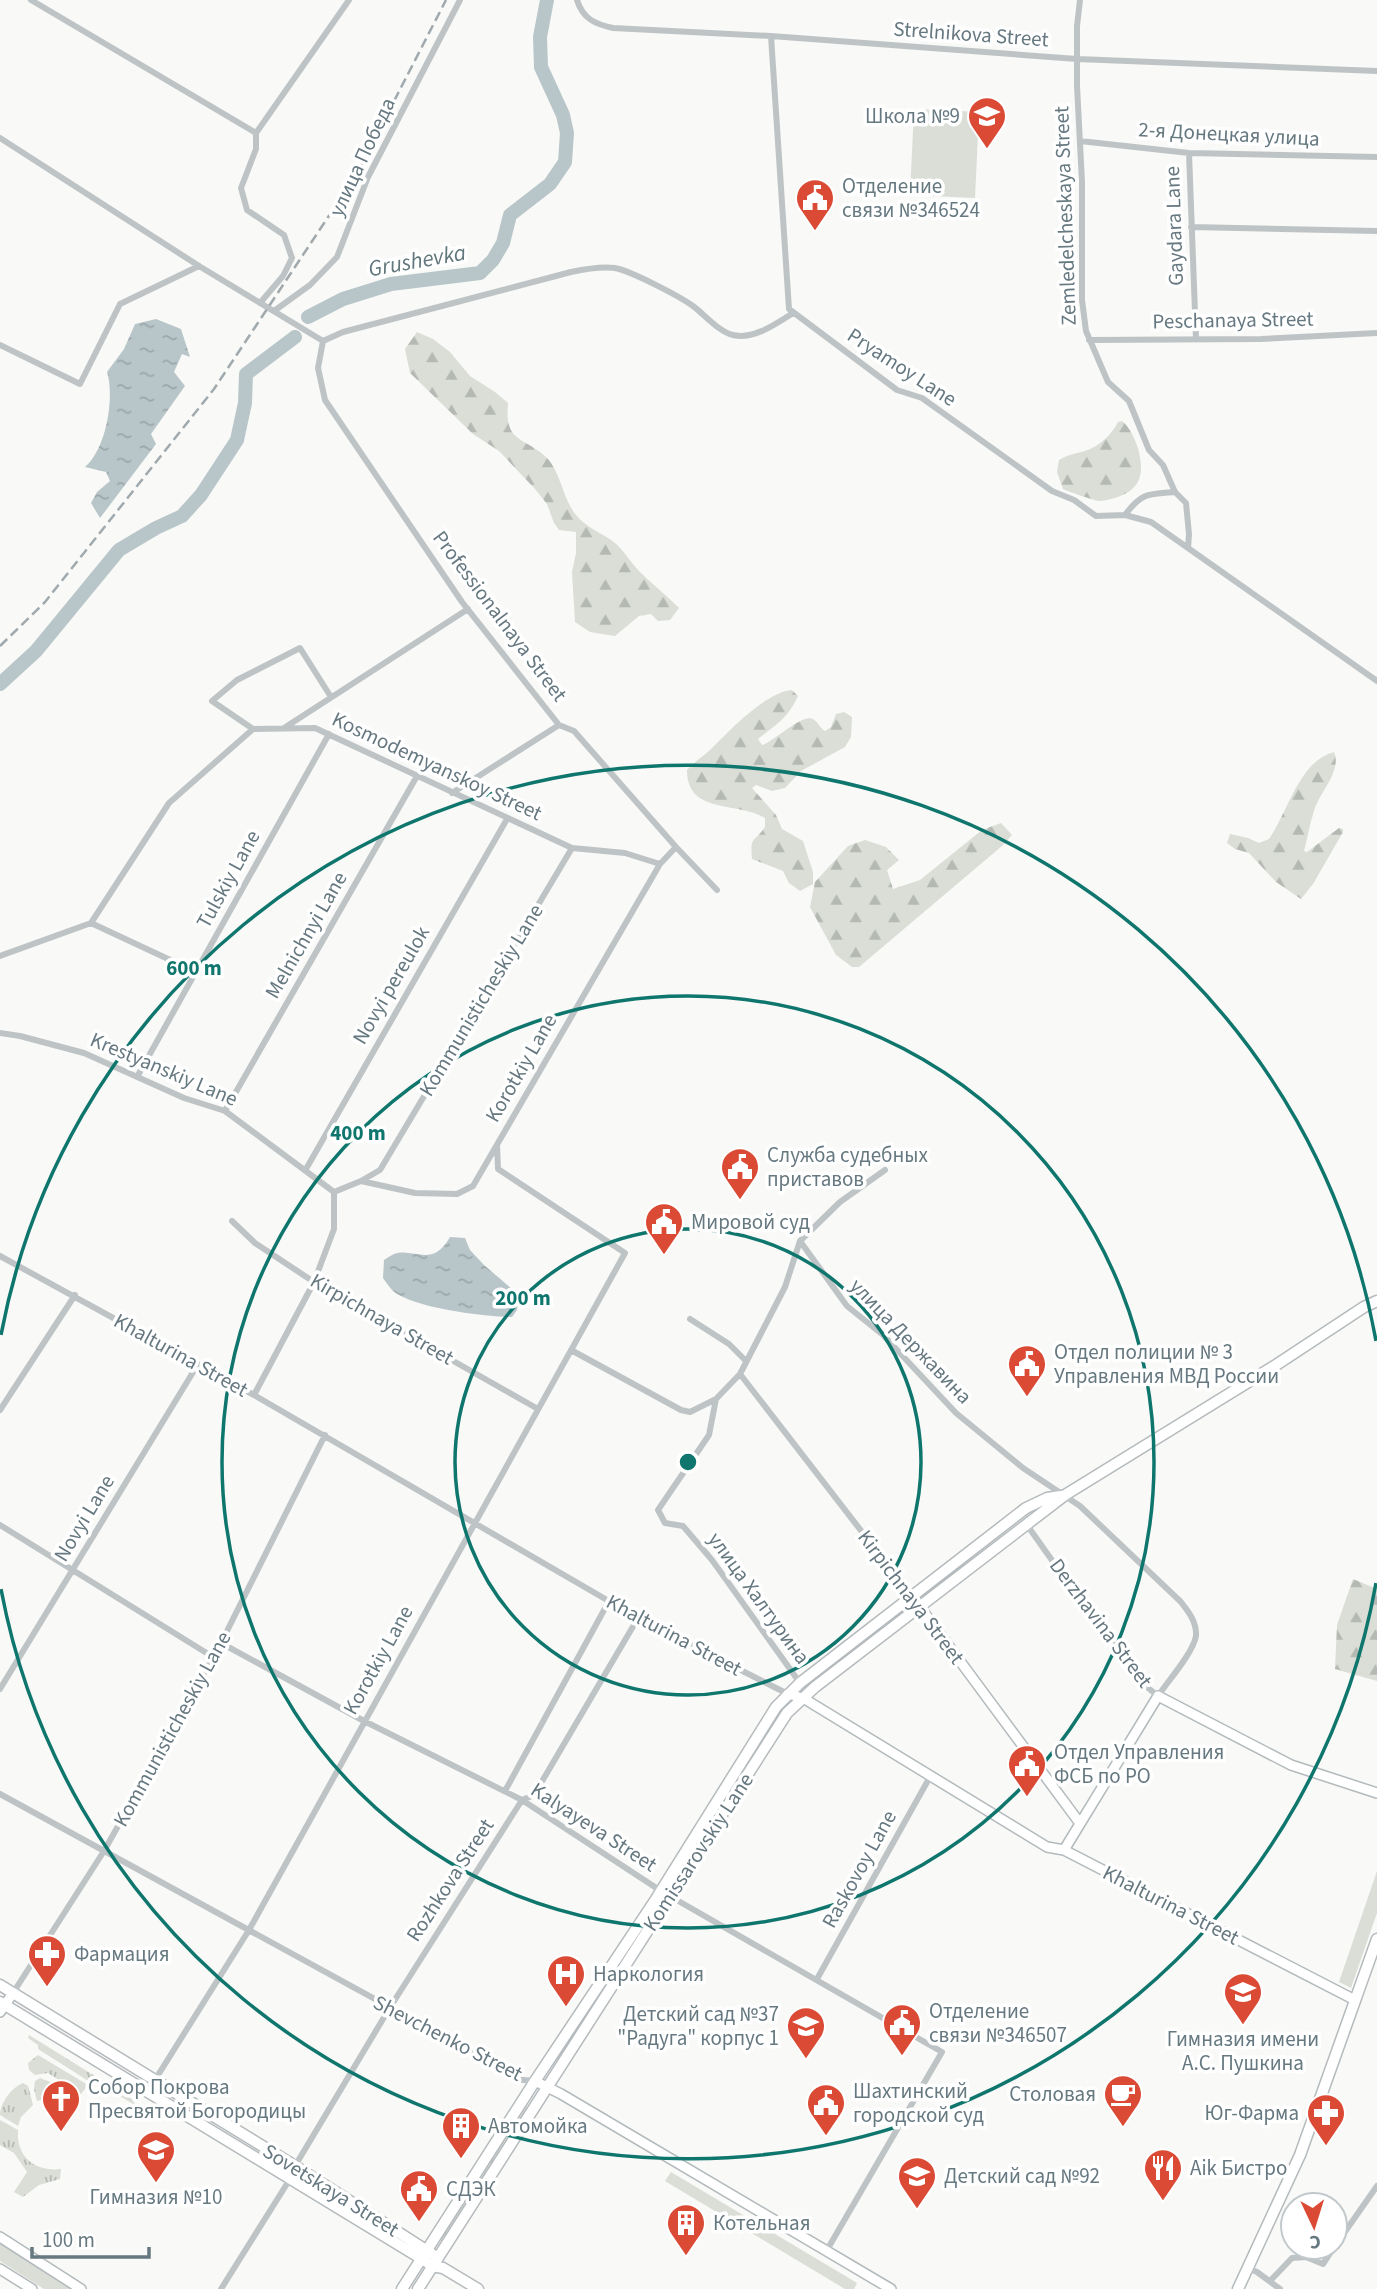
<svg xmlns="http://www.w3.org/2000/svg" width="1377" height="2289" font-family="'Source Sans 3',sans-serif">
<defs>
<pattern id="grass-tufts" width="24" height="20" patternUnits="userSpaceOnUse" patternTransform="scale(1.75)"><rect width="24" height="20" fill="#daded6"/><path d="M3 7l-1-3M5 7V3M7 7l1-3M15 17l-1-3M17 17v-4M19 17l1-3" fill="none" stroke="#b5b9b3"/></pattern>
<pattern id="forest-firs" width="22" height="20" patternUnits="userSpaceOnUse" patternTransform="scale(1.75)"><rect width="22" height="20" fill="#daded6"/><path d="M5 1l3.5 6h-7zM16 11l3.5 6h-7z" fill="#b5b9b3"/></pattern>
<pattern id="water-ripples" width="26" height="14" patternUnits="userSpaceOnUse" patternTransform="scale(1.75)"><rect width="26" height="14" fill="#b9c6c9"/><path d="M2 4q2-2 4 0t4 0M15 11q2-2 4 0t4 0" fill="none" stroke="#9aa6a8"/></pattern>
</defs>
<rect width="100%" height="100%" fill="#f9f9f7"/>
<!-- grass -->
<path fill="url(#grass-tufts)" d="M29,2035L135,2101V2105L92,2080L90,2082L38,2049V2045L28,2038Z
M38,2055L88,2085L81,2094L48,2073L35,2075L29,2070L28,2063Z
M40,2078L61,2086L79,2098H48L37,2101L34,2089L35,2081Z
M23,2083L28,2086L33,2105L21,2117L18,2126L0,2115C0,2103 12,2087 23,2083Z
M525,2106L529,2108L443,2242L439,2240Z
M0,2120L18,2130C16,2158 36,2172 61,2169L60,2179L39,2185L23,2197L14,2192L27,2172L14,2153L0,2145Z"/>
<!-- forest -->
<path fill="url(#forest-firs)" d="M417,332L433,339L450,352L470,376L495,392L508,403C504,444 524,436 547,458C560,471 563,499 576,515C585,526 599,532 611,540C622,547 630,562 639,571C652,584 666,595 679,608L670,620L658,621L651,614L639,616L615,636L590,632L575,622L572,572L576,553V532L559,530L554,523L547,504L535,489L499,451L473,434L410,373L405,349Z
M1122,421C1136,432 1149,471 1135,486C1128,495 1111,500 1100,501C1095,501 1070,492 1063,489L1057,472L1059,460C1069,454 1075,454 1085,451C1099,447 1112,434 1118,422Z
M792,690L798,696C788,718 777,724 758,739L762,745C775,741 802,713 813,719C818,722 820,728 825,731L831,727L836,714L844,712L852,717L851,737L845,747L801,771L785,788L772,791L756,785L752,788L776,815L782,829L803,841L813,872V884L800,891L789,883L783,871L752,859C750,835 754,843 765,827V818C737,801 687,815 687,770C696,760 707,754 716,744C733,727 767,692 792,690Z
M1334,752C1342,770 1321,791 1315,808C1310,821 1308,837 1304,851L1307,852L1339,828L1343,829V832L1313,884L1301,899L1276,882L1249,853L1235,849L1227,843L1230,834L1248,838L1259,843L1269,839C1288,812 1299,761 1334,752Z
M1001,823L1012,835L1002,846L859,967H852L836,955L810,907L815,882L848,846L865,840L886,847L899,860L887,870L893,889L920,880L982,830Z
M1353,1579L1377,1589V1681L1335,1669L1337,1625Z"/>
<!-- green -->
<path fill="#daded6" d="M914,109L979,112L975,198L910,195Z
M1377,1871V1913L1351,1988L1339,1982Z
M671,2172L857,2283L854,2289H845L665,2181Z
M0,2242L76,2289H44L0,2261Z"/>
<!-- water -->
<path fill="url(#water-ripples)" d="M156,319L181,329L190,357L182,354L174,372L185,386L151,434L156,444L100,518L91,503L97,492L110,481L106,472L85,467C106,449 115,398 107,372L124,349L135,324Z
M450,1237L465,1238L470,1250L484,1265L512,1289L518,1298L517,1310L512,1317C486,1317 413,1308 393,1291C389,1287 386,1282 383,1278L384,1260C387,1258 390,1256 394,1254C414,1247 432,1269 450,1237Z"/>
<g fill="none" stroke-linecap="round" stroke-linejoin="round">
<!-- river -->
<path stroke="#b9c6c9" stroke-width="14" d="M308,317L343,299L391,284L480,273L493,260L503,243L510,215L550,184L565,162L567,133L563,115L541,67L540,37L547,0
M0,684L36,651L119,550L156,528L182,516L201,495L237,440L245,403L246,374L295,337"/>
<defs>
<path id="secondary" d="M920,1607L1079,1822
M788,1694L803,1698L1047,1847L1064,1850L1355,2000
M1064,1850L1158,1696L1291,1765L1377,1793
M0,2012L13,1993
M535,2081L561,2094L891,2289
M0,2237L81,2289
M0,2269L32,2289"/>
<path id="primary" d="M0,1985L295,2166L432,2254
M0,2002L422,2259L432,2266L443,2268L478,2289
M402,2289L535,2081L656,1899L776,1707L800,1683L1026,1508L1047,1498L1061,1496
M418,2289L787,1713L815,1687L1065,1495L1276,1365L1364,1307L1377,1301
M1238,2289L1300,2155L1377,1939"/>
</defs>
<!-- secondary casing -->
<use href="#secondary" stroke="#b3babd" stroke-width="12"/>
<!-- primary casing -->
<use href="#primary" stroke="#b4babd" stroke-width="13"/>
<!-- street -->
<path stroke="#bec4c6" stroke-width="6" d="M31,0L256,133
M577,0C583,19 595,24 613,28L771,36L1077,59L1377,71
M1080,0L1077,26V86L1082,182V300L1086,331L1108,382L1129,401L1149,450L1163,465L1175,492L1186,503L1189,534L1188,548L1377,681
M771,36L789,309L897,390L922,398L1052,491L1074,500L1096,516L1125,515L1151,522L1188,548
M0,138L199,266L323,341L318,368L325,400L462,602L559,725L574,731L676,847L717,890
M1080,141L1189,153L1377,157
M1189,153L1196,339
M1191,227L1377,231
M260,303L283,276L292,258L284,235L247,210L241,188L256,149V133L349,0
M274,311L310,285L337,257L368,177L460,0
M1089,340L1261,339L1377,333
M323,341L343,332L571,272C585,269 600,266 615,268C631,271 679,296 693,306C705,315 718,331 733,335C754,340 777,323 793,313
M0,345L80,384L120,304L199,266
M1125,515C1142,492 1149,494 1175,492
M284,728L468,609
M253,729L212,701L237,680L300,648L331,697
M452,793L559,725
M91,923L196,972
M0,956L91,923L169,803L253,729L315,728L572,848L625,853L660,864
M0,1033L20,1036L84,1053L184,1098L225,1111L334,1192
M137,1077L329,734
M225,1111L417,776
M306,1169L507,819
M361,1181L380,1170L572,848
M334,1192L361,1181L415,1193L457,1194L473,1186L660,864L676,847
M232,1221L255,1243L314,1282L538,1409
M800,1241L847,1306L883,1335L956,1413L1023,1468L1080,1506L1180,1601C1188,1611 1197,1622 1196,1636C1193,1653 1168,1681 1158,1696L1142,1683L1095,1621L1027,1525
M0,1256L254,1395L638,1618L788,1694
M690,1319L729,1344L746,1361
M571,1350L681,1410L690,1412L716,1399
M740,1374L920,1607
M254,1395L314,1282L334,1229V1192
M0,1410L75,1295
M0,1525L213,1657
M221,1643L364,1721L522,1800L661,1891L942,2052L827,2250
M800,1683L712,1560L683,1526L665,1523L658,1510L709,1435L716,1399L740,1374L785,1287L800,1241L840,1202L885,1170
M0,1689L198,1364
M505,1791L609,1601
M0,1794L523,2080L535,2081
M817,1979L931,1775
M13,1993L104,1851L221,1643L325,1435
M155,2080L249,1930L625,1253L498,1169L497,1145
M295,2166L389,2009L522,1800L534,1795L638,1618
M1335,2246L1377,2186
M1248,2268L1257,2272L1280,2289
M1270,2281L1292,2258L1306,2257L1323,2264L1334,2247
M221,2289L290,2179"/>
<!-- secondary -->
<use href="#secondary" stroke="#fff" stroke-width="9"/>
<!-- primary -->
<use href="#primary" stroke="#fff" stroke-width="10"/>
<!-- rail -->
<path stroke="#a0a9ad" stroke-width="2.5" stroke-dasharray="10 5" stroke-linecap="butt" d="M0,646L45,602L214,389L356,175L446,0"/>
</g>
<!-- distance rings -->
<g fill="none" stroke="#0f766e" stroke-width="3.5">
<circle cx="688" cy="1462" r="233"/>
<circle cx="688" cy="1462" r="466"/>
<path d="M1376 1583A699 699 0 0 1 1 1589M1 1335A699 699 0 0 1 1376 1341"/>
</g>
<!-- icons -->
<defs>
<symbol id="school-pin" viewBox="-11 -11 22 30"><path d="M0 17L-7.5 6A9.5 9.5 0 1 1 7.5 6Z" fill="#db4a35" stroke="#fff"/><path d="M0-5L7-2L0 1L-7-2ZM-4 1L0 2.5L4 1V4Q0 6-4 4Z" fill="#fff"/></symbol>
<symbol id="civic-pin" viewBox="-11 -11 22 30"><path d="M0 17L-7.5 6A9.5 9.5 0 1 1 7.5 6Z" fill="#db4a35" stroke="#fff"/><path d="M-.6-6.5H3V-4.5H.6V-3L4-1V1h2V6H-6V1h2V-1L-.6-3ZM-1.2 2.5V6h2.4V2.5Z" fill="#fff"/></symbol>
<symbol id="pharmacy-pin" viewBox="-11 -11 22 30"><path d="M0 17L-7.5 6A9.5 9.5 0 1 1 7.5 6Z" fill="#db4a35" stroke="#fff"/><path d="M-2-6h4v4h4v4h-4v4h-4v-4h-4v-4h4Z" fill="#fff"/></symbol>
<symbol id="hospital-pin" viewBox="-11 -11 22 30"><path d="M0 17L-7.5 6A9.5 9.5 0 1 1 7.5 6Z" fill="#db4a35" stroke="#fff"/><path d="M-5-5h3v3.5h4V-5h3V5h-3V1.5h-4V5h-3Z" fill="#fff"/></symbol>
<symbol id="cafe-pin" viewBox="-11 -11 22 30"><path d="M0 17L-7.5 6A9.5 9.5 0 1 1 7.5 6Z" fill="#db4a35" stroke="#fff"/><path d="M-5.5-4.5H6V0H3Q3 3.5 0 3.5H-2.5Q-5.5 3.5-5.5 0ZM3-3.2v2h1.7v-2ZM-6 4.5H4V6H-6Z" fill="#fff"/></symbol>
<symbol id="church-pin" viewBox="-11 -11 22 30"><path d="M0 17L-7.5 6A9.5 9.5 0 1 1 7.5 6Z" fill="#db4a35" stroke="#fff"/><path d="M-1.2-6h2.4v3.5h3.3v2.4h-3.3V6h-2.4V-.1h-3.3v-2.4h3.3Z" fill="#fff"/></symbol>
<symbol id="building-pin" viewBox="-11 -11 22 30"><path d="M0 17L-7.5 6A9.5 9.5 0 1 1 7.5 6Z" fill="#db4a35" stroke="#fff"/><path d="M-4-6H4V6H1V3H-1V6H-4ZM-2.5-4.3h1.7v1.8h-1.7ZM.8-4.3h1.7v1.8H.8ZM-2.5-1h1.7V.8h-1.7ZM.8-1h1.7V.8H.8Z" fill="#fff"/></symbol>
<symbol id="restaurant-pin" viewBox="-11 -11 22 30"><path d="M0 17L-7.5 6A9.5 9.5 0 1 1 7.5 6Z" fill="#db4a35" stroke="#fff"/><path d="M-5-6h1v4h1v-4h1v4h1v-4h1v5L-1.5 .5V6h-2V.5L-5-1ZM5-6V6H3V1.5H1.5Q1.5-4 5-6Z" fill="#fff"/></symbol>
</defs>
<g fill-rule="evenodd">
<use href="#school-pin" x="965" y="94" width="44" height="60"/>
<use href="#civic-pin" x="793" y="176" width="44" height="60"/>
<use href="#civic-pin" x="718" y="1145" width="44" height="60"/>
<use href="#civic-pin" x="642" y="1200" width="44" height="60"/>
<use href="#civic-pin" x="1005" y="1342" width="44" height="60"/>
<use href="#civic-pin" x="1005" y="1742" width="44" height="60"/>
<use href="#pharmacy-pin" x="25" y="1932" width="44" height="60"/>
<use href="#hospital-pin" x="544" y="1952" width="44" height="60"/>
<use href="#school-pin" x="1221" y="1970" width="44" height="60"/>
<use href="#civic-pin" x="880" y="2001" width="44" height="60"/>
<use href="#school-pin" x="784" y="2004" width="44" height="60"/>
<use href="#cafe-pin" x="1101" y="2072" width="44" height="60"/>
<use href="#church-pin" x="39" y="2077" width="44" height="60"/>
<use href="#civic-pin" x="804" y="2081" width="44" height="60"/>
<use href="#pharmacy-pin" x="1304" y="2091" width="44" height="60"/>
<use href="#building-pin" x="439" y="2104" width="44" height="60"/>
<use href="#school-pin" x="134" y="2128" width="44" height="60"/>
<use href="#restaurant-pin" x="1141" y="2146" width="44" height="60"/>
<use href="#school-pin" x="895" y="2154" width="44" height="60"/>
<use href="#civic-pin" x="397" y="2167" width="44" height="60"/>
<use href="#building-pin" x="664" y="2201" width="44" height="60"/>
</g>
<g text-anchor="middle" stroke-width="7" stroke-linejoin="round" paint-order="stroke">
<!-- street labels -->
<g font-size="21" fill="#667880" stroke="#fff">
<text transform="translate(971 34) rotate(4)" y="7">Strelnikova Street</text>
<text transform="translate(1229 134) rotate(3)" y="7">2-я Донецкая улица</text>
<text transform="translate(362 157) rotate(-65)" y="7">улица Победа</text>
<text transform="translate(1065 216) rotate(-92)" y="7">Zemledelcheskaya Street</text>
<text transform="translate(1174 226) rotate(-92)" y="7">Gaydara Lane</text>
<text transform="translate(1233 320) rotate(-1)" y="7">Peschanaya Street</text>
<text transform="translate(902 367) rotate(33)" y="7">Pryamoy Lane</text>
<text transform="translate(500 616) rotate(53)" y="7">Professionalnaya Street</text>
<text transform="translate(437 766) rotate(25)" y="7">Kosmodemyanskoy Street</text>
<text transform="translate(228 879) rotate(-61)" y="7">Tulskiy Lane</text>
<text transform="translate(306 935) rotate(-60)" y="7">Melnichnyi Lane</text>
<text transform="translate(391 985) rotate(-60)" y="7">Novyi pereulok</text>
<text transform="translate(481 1000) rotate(-59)" y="7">Kommunisticheskiy Lane</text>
<text transform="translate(521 1068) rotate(-60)" y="7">Korotkiy Lane</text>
<text transform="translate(164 1069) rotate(23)" y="7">Krestyanskiy Lane</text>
<text transform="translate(382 1319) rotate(30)" y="7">Kirpichnaya Street</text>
<text transform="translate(911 1341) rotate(46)" y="7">улица Державина</text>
<text transform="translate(181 1355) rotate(29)" y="7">Khalturina Street</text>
<text transform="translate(84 1518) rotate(-59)" y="7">Novyi Lane</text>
<text transform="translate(911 1597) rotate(53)" y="7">Kirpichnaya Street</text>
<text transform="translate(759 1598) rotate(54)" y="7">улица Халтурина</text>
<text transform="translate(1101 1623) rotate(53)" y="7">Derzhavina Street</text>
<text transform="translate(674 1635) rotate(28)" y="7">Khalturina Street</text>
<text transform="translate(378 1660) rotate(-61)" y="7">Korotkiy Lane</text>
<text transform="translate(172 1729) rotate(-61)" y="7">Kommunisticheskiy Lane</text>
<text transform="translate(594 1827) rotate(33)" y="7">Kalyayeva Street</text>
<text transform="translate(698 1852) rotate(-57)" y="7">Komissarovskiy Lane</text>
<text transform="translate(859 1869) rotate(-61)" y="7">Raskovoy Lane</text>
<text transform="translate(450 1880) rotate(-57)" y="7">Rozhkova Street</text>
<text transform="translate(1171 1905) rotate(27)" y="7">Khalturina Street</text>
<text transform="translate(448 2038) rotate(27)" y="7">Shevchenko Street</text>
<text transform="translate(331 2190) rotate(32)" y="7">Sovetskaya Street</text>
</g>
<!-- poi labels -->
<g font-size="21" fill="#667880" stroke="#fff" text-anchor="start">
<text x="960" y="123" text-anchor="end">Школа №9</text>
<text x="842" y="193">Отделение<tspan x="842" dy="24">связи №346524</tspan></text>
<text x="767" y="1162">Служба судебных<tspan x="767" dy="24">приставов</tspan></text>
<text x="691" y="1229">Мировой суд</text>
<text x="1054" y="1359">Отдел полиции № 3<tspan x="1054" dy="24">Управления МВД России</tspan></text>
<text x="1054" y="1759">Отдел Управления<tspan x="1054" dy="24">ФСБ по РО</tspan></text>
<text x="74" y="1961">Фармация</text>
<text x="593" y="1981">Наркология</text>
<text x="929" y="2018">Отделение<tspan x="929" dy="24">связи №346507</tspan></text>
<text x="779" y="2021" text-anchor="end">Детский сад №37<tspan x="779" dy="24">"Радуга" корпус 1</tspan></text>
<text x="1243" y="2046" text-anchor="middle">Гимназия имени<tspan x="1243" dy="24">А.С. Пушкина</tspan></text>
<text x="88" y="2094">Собор Покрова<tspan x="88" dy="24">Пресвятой Богородицы</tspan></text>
<text x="853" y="2098">Шахтинский<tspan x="853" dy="24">городской суд</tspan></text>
<text x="1096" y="2101" text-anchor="end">Столовая</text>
<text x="1299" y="2120" text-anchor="end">Юг-Фарма</text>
<text x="488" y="2133">Автомойка</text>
<text x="1190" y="2175">Aik Бистро</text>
<text x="944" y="2183">Детский сад №92</text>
<text x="446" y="2196">СДЭК</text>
<text x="156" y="2204" text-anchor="middle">Гимназия №10</text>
<text x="713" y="2230">Котельная</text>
</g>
<!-- water labels -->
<g font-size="23" font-style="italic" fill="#60767a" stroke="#fff">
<text transform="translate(417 260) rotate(-10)" y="8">Grushevka</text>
</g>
</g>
<circle cx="688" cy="1462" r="10" fill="#0f766e" stroke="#fff" stroke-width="3.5"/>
<g font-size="21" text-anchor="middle" font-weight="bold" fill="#0f766e" stroke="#fff" stroke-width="7" stroke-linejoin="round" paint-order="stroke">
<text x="194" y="975">600 m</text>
<text x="358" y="1140">400 m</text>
<text x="523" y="1305">200 m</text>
</g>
<!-- north arrow -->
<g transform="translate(1314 2226) rotate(176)"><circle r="33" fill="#ffffff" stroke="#c2c9cc" stroke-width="2"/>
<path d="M0-5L12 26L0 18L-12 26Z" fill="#db4a35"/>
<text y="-10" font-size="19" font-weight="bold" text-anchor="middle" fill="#667880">С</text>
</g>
<!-- scale -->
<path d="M32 2247v10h117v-10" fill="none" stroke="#667880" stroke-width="3.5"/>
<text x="42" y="2247" font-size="21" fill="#667880" stroke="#ffffff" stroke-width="5" paint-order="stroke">100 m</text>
</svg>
